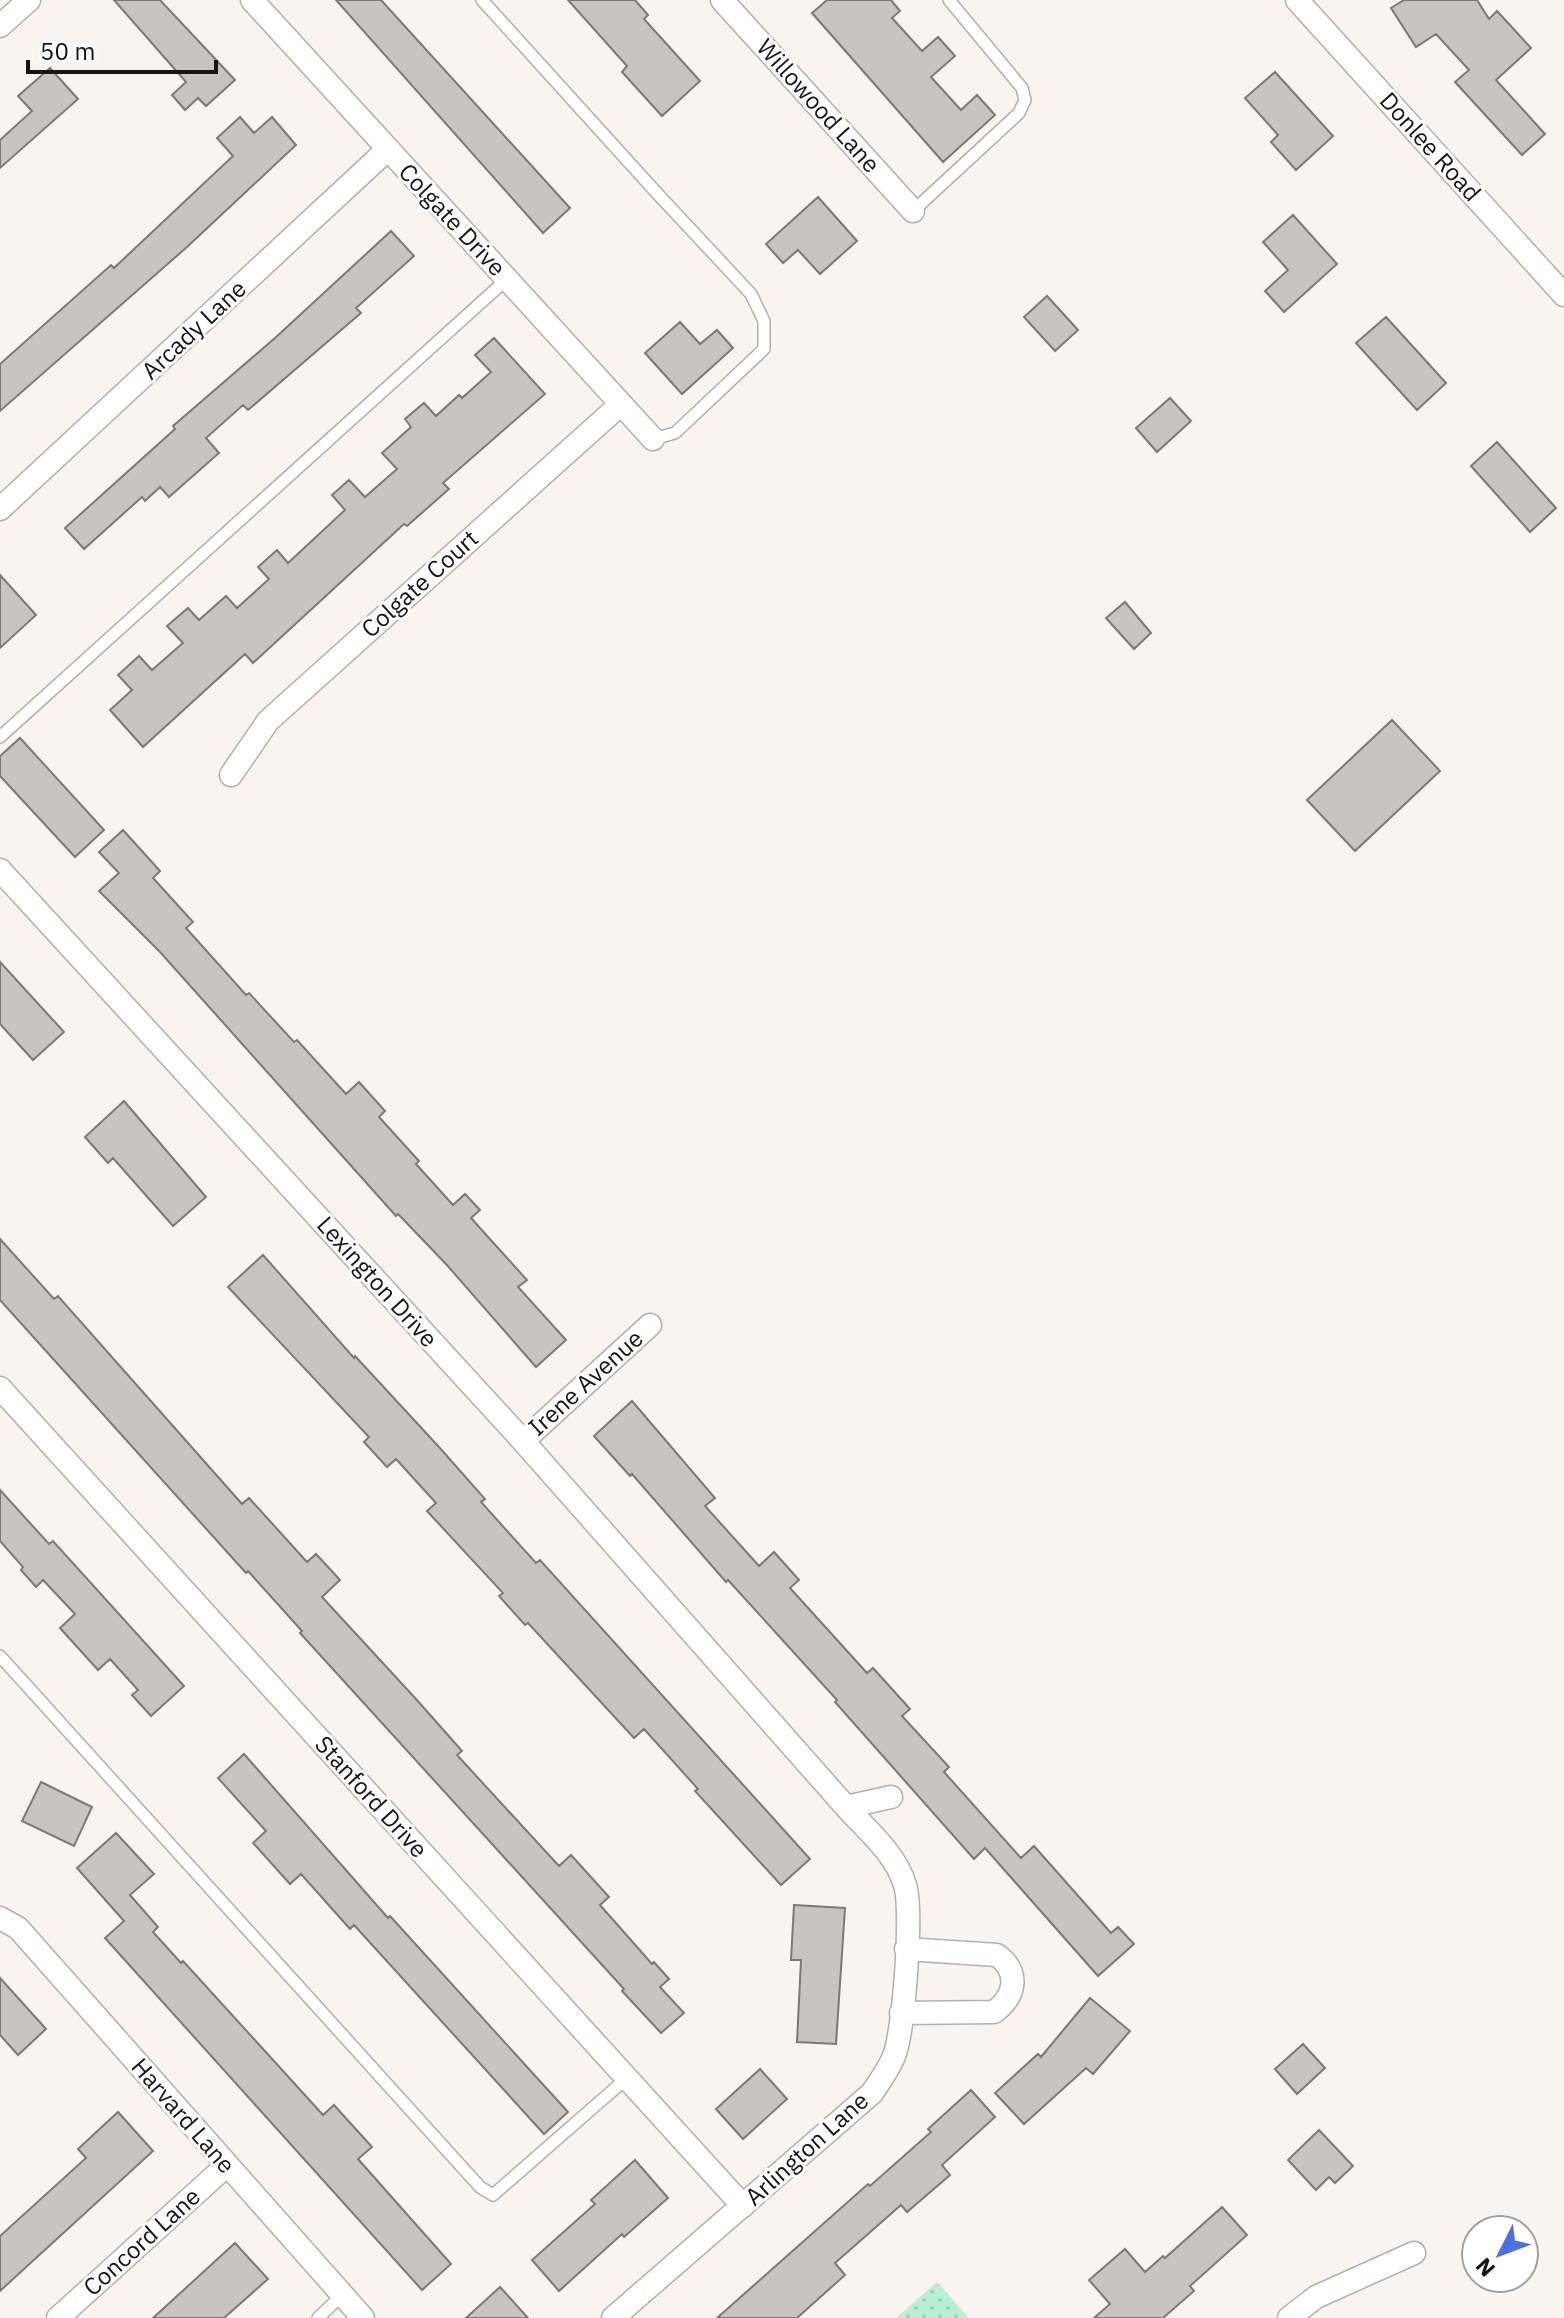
<svg xmlns="http://www.w3.org/2000/svg" width="1564" height="2318" font-family="'IBM Plex Sans',sans-serif">
<defs>
<pattern id="park-dots" width="8" height="8" patternUnits="userSpaceOnUse" patternTransform="scale(2)"><rect width="8" height="8" fill="#b9efd2"/><path d="M2 2h.1M6 6h.1" fill="none" stroke="#9eccb3" stroke-width="1.8" stroke-linecap="round"/></pattern>
</defs>
<rect width="100%" height="100%" fill="#faf4f0"/>
<!-- park -->
<path fill="url(#park-dots)" d="M937,2282L969,2318H896Z"/>
<!-- building -->
<path fill="#c9c4bf" stroke="#7d7975" stroke-width="2" d="M114,0H160L235,80L206,106L198,98L185,110L172,95L186,82Z
M336,0H381L570,208L543,233Z
M568,0H635L648,15L644,19L700,81L662,116L622,72L627,66Z
M827,0H891L900,11L892,18L922,51L938,37L955,56L931,77L961,110L977,95L995,115L943,162L812,13Z
M1404,0H1477L1489,19L1497,11L1531,48L1496,80L1545,134L1522,155L1455,82L1469,70L1436,34L1416,47L1391,8Z
M50,68L78,99L0,168V140L32,111L18,96Z
M1275,72L1333,136L1296,170L1271,142L1278,135L1245,98Z
M240,117L254,133L272,117L296,145L187,247L0,411V364L111,265L114,268L233,156L217,138Z
M818,197L857,241L820,274L798,250L783,263L766,244Z
M1293,215L1337,264L1284,312L1265,291L1288,270L1263,242Z
M391,231L414,256L356,308L361,313L248,410L243,405L206,438L219,453L169,497L160,487L145,501L142,497L84,549L65,528L175,429L173,426L275,338Z
M1047,296L1078,330L1055,351L1024,317Z
M1386,317L1446,383L1417,410L1356,343Z
M680,322L700,344L717,330L733,348L682,394L645,353Z
M494,338L545,394L443,483L449,489L407,526L404,524L253,663L245,654L143,747L110,710L132,690L118,675L139,656L152,670L183,643L167,626L188,608L199,620L226,596L237,608L269,579L258,567L277,550L288,563L345,510L332,495L349,480L365,497L397,469L382,453L411,427L405,419L424,403L436,416L459,395L462,398L491,372L475,355Z
M1170,398L1191,421L1157,452L1136,428Z
M1497,442L1556,508L1530,532L1471,466Z
M0,575L36,615L0,648Z
M1125,602L1151,633L1134,649L1106,618Z
M1392,720L1440,771L1355,851L1307,800Z
M20,738L104,830L75,857L0,776V756Z
M123,830L160,871L153,878L193,922L186,928L246,995L249,993L294,1042L297,1040L346,1094L359,1082L385,1111L379,1117L419,1161L416,1164L453,1205L465,1194L480,1210L471,1218L527,1280L518,1287L566,1340L536,1367L446,1264L398,1214L396,1216L160,952L99,891L119,873L99,852Z
M0,962L64,1032L33,1060L0,1024Z
M124,1101L206,1197L173,1226L113,1158L108,1163L85,1137Z
M0,1239L54,1299L58,1296L242,1504L249,1498L307,1562L316,1554L340,1580L322,1597L416,1699L462,1751L457,1755L559,1866L571,1855L609,1897L600,1905L652,1964L654,1962L669,1979L660,1987L684,2013L661,2033L622,1991L624,1989L300,1633L302,1631L248,1571L246,1573L0,1300Z
M263,1255L354,1358L355,1356L439,1447L485,1499L481,1502L536,1563L540,1560L810,1859L781,1885L695,1791L698,1789L644,1729L634,1738L528,1623L525,1625L499,1596L503,1593L427,1511L436,1503L396,1459L387,1467L364,1442L369,1437L228,1287Z
M632,1401L715,1498L705,1506L759,1566L774,1552L799,1580L790,1588L867,1673L873,1668L910,1709L902,1716L949,1767L944,1772L1021,1858L1034,1846L1111,1933L1118,1927L1134,1944L1098,1976L985,1848L974,1859L835,1702L837,1700L728,1580L726,1582L632,1474L630,1476L594,1436Z
M0,1490L49,1544L53,1541L184,1686L151,1716L132,1695L138,1690L110,1659L98,1670L60,1628L75,1614L43,1580L36,1587L21,1570L23,1567L0,1541Z
M244,1754L388,1918L390,1916L568,2112L544,2134L354,1925L350,1929L301,1874L290,1884L253,1843L266,1831L218,1778Z
M41,1782L92,1807L74,1846L22,1821Z
M116,1833L154,1874L130,1895L158,1927L153,1932L181,1963L183,1961L323,2115L334,2105L372,2147L358,2159L451,2264L422,2290L105,1938L124,1921L77,1868Z
M794,1905L845,1908L836,2044L797,2042L801,1960H791Z
M0,1978L46,2029L18,2055L0,2035Z
M1090,1998L1130,2031L1093,2074L1086,2068L1024,2124L995,2093L1038,2054L1041,2057Z
M1303,2044L1325,2068L1297,2094L1275,2069Z
M760,2069L787,2099L743,2139L716,2109Z
M971,2090L995,2117L942,2165L950,2175L907,2212L901,2205L835,2263L845,2275L797,2318H717L868,2184L870,2186L931,2132L928,2129Z
M118,2112L153,2151L0,2291V2236L86,2158L78,2149Z
M1319,2130L1353,2166L1335,2183L1329,2177L1316,2190L1288,2160Z
M635,2160L668,2198L624,2237L622,2234L559,2291L532,2260L595,2204L591,2200Z
M1222,2207L1247,2235L1190,2286L1194,2291L1163,2318H1094L1110,2304L1089,2280L1125,2249L1145,2272L1163,2256L1165,2258Z
M235,2243L268,2279L224,2318H153Z
M500,2287L528,2318H466Z"/>
<g fill="none" stroke-linecap="round" stroke-linejoin="round">
<defs>
<path id="service" d="M482,0L654,190L751,294L764,321V349L675,433L653,439
M913,211L1019,113L1025,100L1022,88L949,0
M0,737L507,279
M0,1656L480,2187L493,2195L627,2078
M318,2318L342,2295"/>
<path id="minor" d="M252,0L653,439
M722,0L913,211
M1297,0L1564,295
M0,26L29,0
M0,509L387,150
M231,775L268,721L621,404
M0,870L523,1441L846,1807L891,1797
M0,1388L743,2206
M523,1441L650,1325
M0,1918L18,1928L363,2318
M901,2013L994,2012C1016,1996 1020,1972 997,1955L906,1949
M58,2318L226,2166
M613,2318L872,2093C880,2081 889,2069 894,2056C904,2031 913,1910 905,1885C896,1854 867,1830 846,1807
M1289,2318L1316,2297L1414,2253"/>
</defs>
<!-- service casing -->
<use href="#service" stroke="#b5afac" stroke-width="14"/>
<!-- minor casing -->
<use href="#minor" stroke="#b5afac" stroke-width="25"/>
<!-- service -->
<use href="#service" stroke="#fff" stroke-width="11"/>
<!-- minor -->
<use href="#minor" stroke="#fff" stroke-width="22"/>
</g>
<g text-anchor="middle" stroke-width="6" stroke-linejoin="round" paint-order="stroke">
<!-- street labels -->
<g font-size="24" fill="#171514" stroke="#fff">
<text transform="translate(818 106) rotate(48)" y="8">Willowood Lane</text>
<text transform="translate(1430 147) rotate(48)" y="8">Donlee Road</text>
<text transform="translate(452 220) rotate(47)" y="8">Colgate Drive</text>
<text transform="translate(194 330) rotate(-43)" y="8">Arcady Lane</text>
<text transform="translate(420 584) rotate(-42)" y="8">Colgate Court</text>
<text transform="translate(377 1282) rotate(48)" y="8">Lexington Drive</text>
<text transform="translate(586 1383) rotate(-42)" y="8">Irene Avenue</text>
<text transform="translate(371 1797) rotate(48)" y="8">Stanford Drive</text>
<text transform="translate(183 2116) rotate(49)" y="8">Harvard Lane</text>
<text transform="translate(807 2149) rotate(-42)" y="8">Arlington Lane</text>
<text transform="translate(142 2242) rotate(-42)" y="8">Concord Lane</text>
</g>
</g>
<!-- north arrow -->
<g transform="translate(1500 2254) rotate(228)"><circle r="38" fill="#ffffff" stroke="#a2a1a1" stroke-width="2"/>
<path d="M0-6L14 30L0 20L-14 30Z" fill="#4c6fe2"/>
<text y="-12" font-size="22" font-weight="bold" text-anchor="middle" fill="#171514">N</text>
</g>
<!-- scale -->
<path d="M28 60v12h188v-12" fill="none" stroke="#171514" stroke-width="4"/>
<text x="40" y="60" font-size="24" fill="#171514" stroke="#ffffff" stroke-width="6" paint-order="stroke">50 m</text>
</svg>
